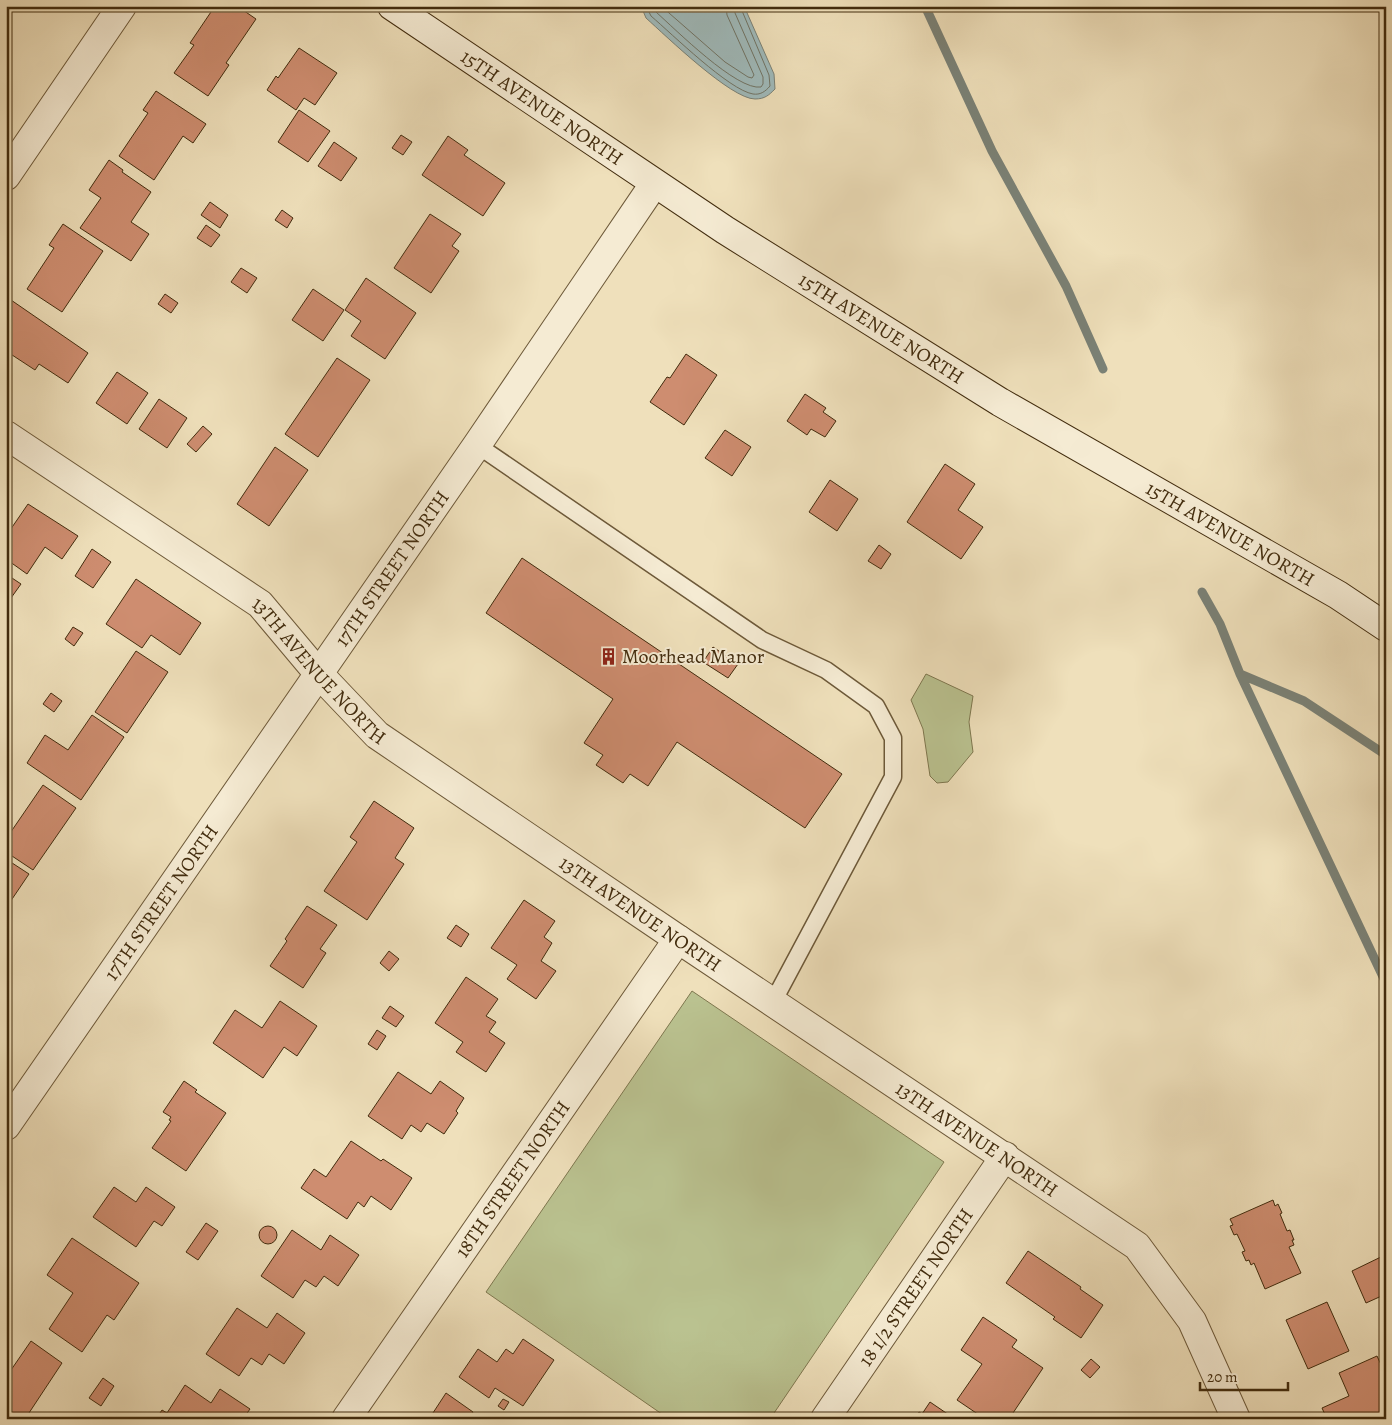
<svg xmlns="http://www.w3.org/2000/svg" width="1392" height="1425" font-family="Alegreya,serif">
<rect width="100%" height="100%" fill="#efe0bb"/>
<filter id="stains"><feTurbulence type="fractalNoise" baseFrequency=".004" numOctaves="4"/><feColorMatrix values="0 0 0 0 .2 0 0 0 0 .09 0 0 0 0 .02 0 0 0 .5 -.17"/></filter>
<radialGradient id="worn" r=".72"><stop offset=".6" stop-color="#630" stop-opacity="0"/><stop offset="1" stop-color="#630" stop-opacity=".3"/></radialGradient>
<!-- green -->
<path fill="#bac290" stroke="#7e774f" d="M926,674L973,696L969,722L973,752L948,782L937,783L930,776L923,729L911,700Z
M692,991L944,1162L770,1419H669L486,1292Z"/>
<!-- water -->
<path fill="#9fbabb" stroke="#7a8176" d="M641,6H744L774,74L775,89C769,95 765,99 755,99C731,99 666,36 646,18Z"/>
<g fill="none" stroke-linecap="round" stroke-linejoin="round">
<!-- shore -->
<path stroke="#707364" stroke-width="1" d="M646,6L651,16C672,34 729,90 753,94C760,95 765,92 770,86L769,75L740,6
M653,6L656,12C675,29 737,91 761,87L763,84V77L735,13L734,6
M661,6L725,62L748,77L752,78L754,75L727,15L726,6"/>
<!-- stream -->
<path stroke="#7a8176" stroke-width="9" d="M925,6L992,151L1066,286L1103,369
M1202,592L1220,624L1240,674L1386,983
M1240,674L1304,701L1386,755"/>
</g>
<!-- building -->
<path fill="#ce8d70" stroke="#422c0e" d="M6,6H15L11,13L6,10Z
M215,6H237L256,19L226,63L229,65L208,96L174,73L194,45L190,43Z
M299,48L337,73L315,105L304,98L296,110L267,90L276,76L278,78Z
M156,91L206,124L193,143L183,136L154,180L119,156L148,113L143,110Z
M299,110L330,131L308,162L278,142Z
M401,135L412,142L403,155L392,148Z
M448,136L468,150L464,155L505,183L483,216L422,175Z
M334,142L357,158L341,181L318,166Z
M109,160L123,170L122,172L151,192L131,222L149,234L131,261L80,228L101,198L89,190Z
M210,202L228,215L220,228L201,215Z
M282,210L293,218L287,228L275,220Z
M430,214L461,234L452,246L459,251L431,293L394,268Z
M63,224L103,251L62,312L27,289L54,248L49,245Z
M206,225L220,235L211,247L197,238Z
M241,268L257,278L247,293L231,282Z
M366,278L416,313L385,359L351,336L361,321L345,310Z
M313,289L344,310L323,341L292,320Z
M165,294L178,303L171,313L158,304Z
M11,300L88,353L68,383L39,364L35,370L6,351V308Z
M686,354L717,375L684,425L650,402L667,377L670,378Z
M337,358L370,380L318,457L285,434Z
M117,372L148,393L127,424L96,403Z
M805,394L826,408L823,412L836,421L825,437L811,429L807,435L787,421Z
M159,399L187,418L167,448L139,429Z
M203,426L212,434L196,452L187,444Z
M725,430L751,447L732,476L705,458Z
M275,447L308,470L269,526L237,504Z
M945,464L975,484L958,510L983,527L961,559L907,522Z
M830,480L858,499L837,531L809,512Z
M28,504L78,536L62,559L45,547L27,574L6,559V536Z
M879,545L891,554L881,569L868,561Z
M92,549L111,562L93,588L75,576Z
M522,558L842,774L805,828L677,742L648,786L630,774L623,783L596,765L603,755L584,743L613,699L486,613Z
M6,574L21,584L6,605Z
M136,579L201,623L180,655L151,635L142,648L106,624Z
M73,627L83,633L74,646L65,639Z
M713,647L738,664L728,678L703,662Z
M136,651L168,672L127,733L95,712Z
M51,693L62,701L54,712L43,704Z
M92,715L124,737L81,800L27,763L45,735L68,750Z
M43,785L76,808L33,870L6,852V839Z
M374,801L414,828L395,858L404,864L367,920L324,891L357,842L350,837Z
M6,859L29,874L6,908Z
M524,900L555,921L544,937L552,943L541,961L556,971L536,999L507,979L517,965L491,948Z
M307,906L337,925L320,949L326,953L303,988L270,966L287,941L285,939Z
M456,925L469,934L461,947L447,938Z
M389,951L399,959L389,971L380,963Z
M466,977L498,999L486,1016L496,1022L489,1032L505,1043L486,1072L456,1052L463,1042L435,1023Z
M280,1001L317,1026L297,1056L284,1047L263,1078L213,1043L235,1010L262,1028Z
M390,1006L404,1016L396,1027L382,1018Z
M377,1030L386,1036L377,1050L368,1044Z
M398,1072L431,1094L440,1081L464,1098L456,1111L458,1113L444,1134L427,1123L421,1132L411,1125L402,1139L368,1116Z
M184,1081L197,1090L195,1092L226,1113L186,1171L152,1148L171,1121L169,1120L171,1117L163,1112Z
M351,1141L381,1161L383,1159L412,1178L391,1210L371,1196L364,1207L358,1202L347,1219L301,1188L314,1169L326,1177Z
M114,1187L136,1202L146,1187L175,1207L162,1226L154,1221L136,1247L93,1217Z
M1273,1200L1275,1206L1278,1204L1282,1213L1280,1214L1287,1231L1290,1230L1294,1240H1292L1294,1245L1289,1247L1301,1273L1265,1289L1254,1263L1251,1265L1249,1260L1246,1261L1242,1252L1245,1251L1237,1234L1234,1235L1230,1226L1233,1225L1230,1219Z
M206,1223L218,1231L198,1260L186,1252Z
M259 1235a9 9 0 1 1 18 0a9 9 0 1 1-18 0Z
M292,1230L321,1250L330,1235L359,1255L338,1286L324,1276L316,1287L305,1280L293,1298L261,1276Z
M72,1238L139,1283L114,1320L107,1315L82,1352L49,1329L73,1293L47,1275Z
M1028,1251L1081,1287L1080,1289L1103,1305L1081,1338L1053,1319L1055,1317L1006,1283Z
M1385,1255L1386,1294L1366,1303L1352,1271Z
M1327,1302L1349,1351L1308,1369L1286,1320Z
M237,1308L267,1328L277,1313L305,1333L284,1364L269,1354L262,1365L251,1358L239,1376L206,1354Z
M983,1317L1017,1340L1012,1347L1043,1368L1009,1419H985L957,1400L982,1364L961,1350Z
M523,1339L554,1360L523,1406L495,1388L489,1398L459,1377L478,1349L497,1362L506,1349L513,1354Z
M31,1341L62,1363L25,1419H11L6,1415V1366L11,1370Z
M1377,1356L1384,1371L1386,1370V1419H1327L1322,1408L1349,1396L1339,1373Z
M1091,1359L1100,1367L1090,1378L1081,1370Z
M103,1378L114,1386L101,1406L89,1398Z
M185,1385L211,1403L220,1389L250,1409L243,1419H156L162,1410L167,1413Z
M446,1393L473,1412L469,1419H429Z
M503,1399L509,1402L504,1410L498,1406Z
M930,1402L955,1419H915L919,1412L922,1414Z"/>
<g fill="none" stroke-linecap="round" stroke-linejoin="round">
<defs>
<path id="service" d="M477,445L762,640L826,670L876,706L893,738V777L773,1002"/>
<g id="minor">
<path d="M6,176L122,6"/>
<path id="s1" d="M6,435L260,604L318,673L377,735L678,939L1137,1246L1192,1321L1236,1419"/>
<path id="s2" d="M6,1126L477,445L654,184"/>
<path id="s3" d="M346,1419L678,939"/>
<path id="s4" d="M825,1419L1005,1156"/>
</g>
<g id="secondary">
<path id="s5" d="M392,6L725,230L1000,402L1338,595L1386,627"/>
</g>
</defs>
<!-- service casing -->
<use href="#service" stroke="#6d5939" stroke-width="19"/>
<!-- minor casing -->
<use href="#minor" stroke="#6d5939" stroke-width="30"/>
<!-- secondary casing -->
<use href="#secondary" stroke="#422c0e" stroke-width="30"/>
<!-- service -->
<use href="#service" stroke="#f5ebd3" stroke-width="16"/>
<!-- minor -->
<use href="#minor" stroke="#f5ebd3" stroke-width="28"/>
<!-- secondary -->
<use href="#secondary" stroke="#f5ebd3" stroke-width="28"/>
</g>
<!-- icons -->
<defs>
<symbol id="building-bare" viewBox="-9 -9 18 18"><path d="M-4-6H4V6H1V3H-1V6H-4ZM-2.5-4.3h1.7v1.8h-1.7ZM.8-4.3h1.7v1.8H.8ZM-2.5-1h1.7V.8h-1.7ZM.8-1h1.7V.8H.8Z" fill="#8f2418" stroke="#f5ebd3" stroke-width="2.5" paint-order="stroke"/></symbol>
</defs>
<g fill-rule="evenodd">
<use href="#building-bare" x="596" y="644" width="25" height="25"/>
</g>
<g text-anchor="middle" stroke-width="4" stroke-linejoin="round" paint-order="stroke">
<!-- street labels -->
<g font-size="20" fill="#422c0e" stroke="#f5ebd3">
<text dy="7" stroke="none"><textPath href="#s5" startOffset="181">15TH AVENUE NORTH</textPath></text>
<text dy="7" stroke="none"><textPath href="#s5" startOffset="586">15TH AVENUE NORTH</textPath></text>
<text dy="7" stroke="none"><textPath href="#s5" startOffset="991">15TH AVENUE NORTH</textPath></text>
<text dy="7" stroke="none"><textPath href="#s2" startOffset="678">17TH STREET NORTH</textPath></text>
<text dy="7" stroke="none"><textPath href="#s1" startOffset="394">13TH AVENUE NORTH</textPath></text>
<text dy="7" stroke="none"><textPath href="#s2" startOffset="272">17TH STREET NORTH</textPath></text>
<text dy="7" stroke="none"><textPath href="#s1" startOffset="799">13TH AVENUE NORTH</textPath></text>
<text dy="7" stroke="none"><textPath href="#s1" startOffset="1204">13TH AVENUE NORTH</textPath></text>
<text dy="7" stroke="none"><textPath href="#s3" startOffset="292">18TH STREET NORTH</textPath></text>
<text dy="7" stroke="none"><textPath href="#s4" startOffset="160">18 1/2 STREET NORTH</textPath></text>
</g>
<!-- poi labels -->
<g font-size="20" fill="#422c0e" stroke="#f5ebd3" text-anchor="start">
<text x="622" y="663">Moorhead Manor</text>
</g>
</g>
<!-- margin -->
<rect width="1392" height="1425" fill="none" stroke="#efe0bb" stroke-width="25"/>
<rect x="8" y="8" width="1377" height="1410" fill="none" stroke="#422c0e" stroke-width="2.5"/>
<rect x="12" y="12" width="1367" height="1400" fill="none" stroke="#422c0e"/>
<!-- scale -->
<path d="M1200 1382v8h88v-8" fill="none" stroke="#422c0e" stroke-width="2.5"/>
<text x="1207" y="1382" font-size="15" fill="#422c0e" stroke="#f5ebd3" stroke-width="4" paint-order="stroke">20 m</text>
<rect width="100%" height="100%" filter="url(#stains)"/>
<rect width="100%" height="100%" fill="url(#worn)"/>
</svg>
